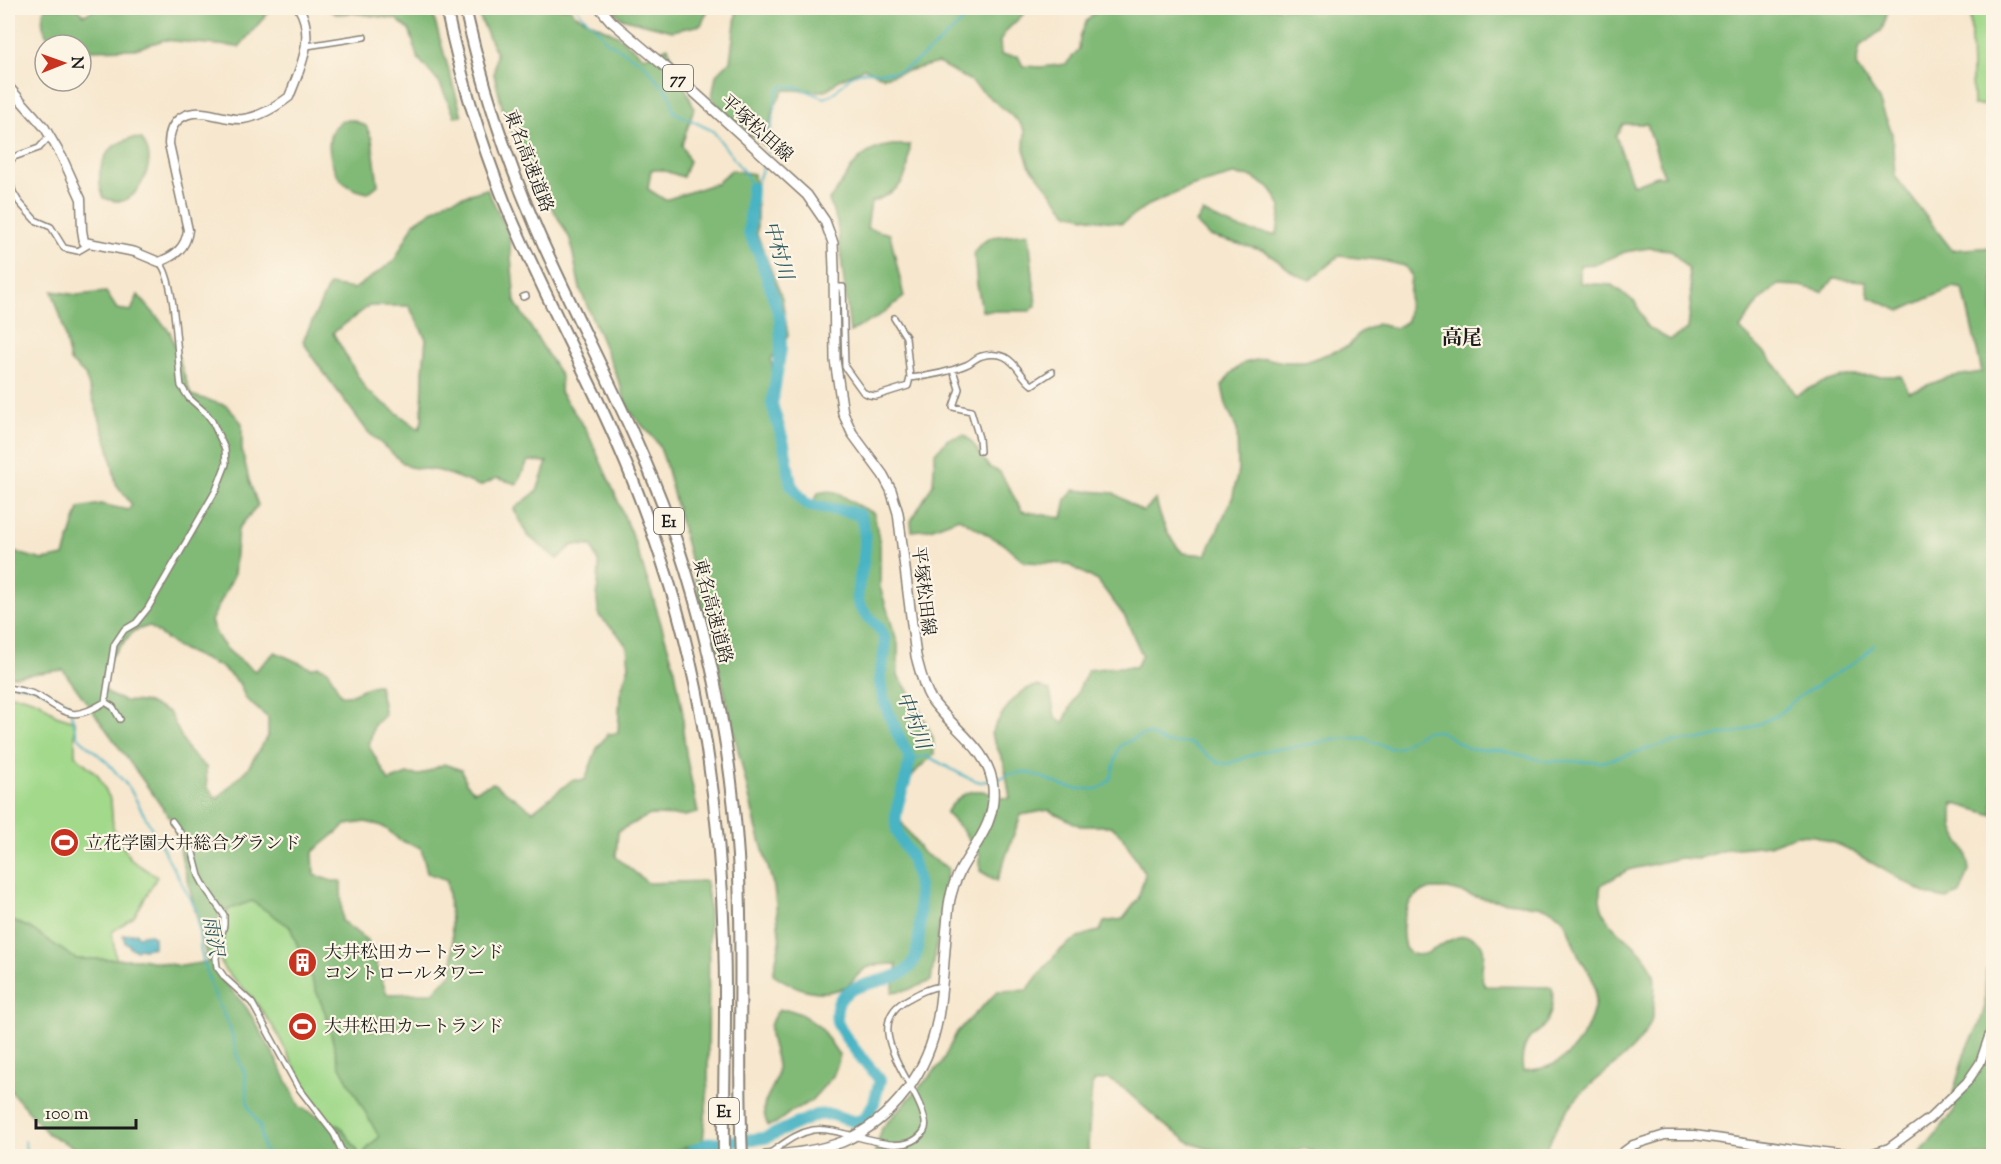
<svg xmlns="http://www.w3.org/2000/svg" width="2001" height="1164" font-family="'Sorts Mill Goudy','Noto Serif JP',serif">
<rect width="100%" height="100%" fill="#fcf5e5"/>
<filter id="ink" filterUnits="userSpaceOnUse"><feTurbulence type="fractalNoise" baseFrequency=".0167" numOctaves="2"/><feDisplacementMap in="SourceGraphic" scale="12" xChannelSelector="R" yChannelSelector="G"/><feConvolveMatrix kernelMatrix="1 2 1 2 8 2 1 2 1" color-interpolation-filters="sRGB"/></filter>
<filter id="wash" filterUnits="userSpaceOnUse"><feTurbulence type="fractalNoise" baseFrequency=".008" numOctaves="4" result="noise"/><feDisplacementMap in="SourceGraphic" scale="24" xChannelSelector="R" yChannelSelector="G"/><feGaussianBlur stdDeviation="1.35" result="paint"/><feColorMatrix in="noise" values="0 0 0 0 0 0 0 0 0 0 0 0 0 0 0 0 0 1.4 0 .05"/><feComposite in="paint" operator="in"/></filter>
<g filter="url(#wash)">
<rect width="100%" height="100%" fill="#f7e7ce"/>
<!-- green -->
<path fill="#a2d98b" stroke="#5f7a54" stroke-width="1.5" d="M1970,8H1993V105H1973Z
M8,695L23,696L40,702L56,715L75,721V755L98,775L111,801L113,827L130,859L157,877L134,917L112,932L118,971L64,961L8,928Z
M255,898L283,918L307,951L388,1156H347L336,1130L308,1092L274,1028L251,996L224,969L220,960L221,952L226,915L230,905Z"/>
<!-- forest -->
<path fill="#81b977" stroke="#4e6a4a" stroke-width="1.5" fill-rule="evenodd" d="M45,8H77L84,15L97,8H272L239,47L164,40L135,49L81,50V45C75,45 67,46 60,45C44,42 39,20 45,8Z
M326,8H431L462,116L455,117L440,84L417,57L410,31L396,19L352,13L336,14Z
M477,8H571L574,14L617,35L644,57L668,47L694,108L682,145L689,161L683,177L662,170H651L648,189L665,200L717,183L731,170L754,174L757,207V234L782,298L788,335L771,359L784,458L800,500L813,503L818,493C837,488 840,495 855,504C861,507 868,510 874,513L880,545V587L898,644V676L916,702L933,738L934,755C906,777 904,786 900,820L923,853L948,868L931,981L908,990L892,992L897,964C887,965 874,963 865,969C858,973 854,981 848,985C823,1000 794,989 773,974L780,942L774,888L756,826L723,686L665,462C663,457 661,449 658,444C643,422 626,417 621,387L580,289L570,239L524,159L503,111L494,74L496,53L479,16Z
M613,8H709L701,25L672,31L621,18Z
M737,8H1030L1005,32L1000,41L1001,55L1018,56L1023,66L1041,67L1066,64L1079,49L1080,37L1086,22L1098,9L1096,8H1889L1882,30L1860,46L1856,66L1878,98L1892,133L1895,176L1952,250L1993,247V815L1953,803V828L1967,855L1969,871L1960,894L1946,899L1928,895L1846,848L1816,836L1796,835L1769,845L1729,849L1697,859L1680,858L1628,870L1601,885C1592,932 1642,935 1654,975C1656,985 1654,1002 1653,1012C1650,1043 1606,1070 1585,1090C1566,1107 1552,1132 1545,1156H1324L1303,1148L1281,1156H1228L1191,1143L1163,1124L1123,1088L1108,1079L1095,1081L1092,1085L1088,1146L1089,1156H874L882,1128L941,1064L957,1032L998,991L1027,990C1047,964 1066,935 1100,931L1104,922L1123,919L1138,899L1145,874L1122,836L1111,826H1080L1049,810L1021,815L997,881L980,871V854L963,831L946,813C954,800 965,789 982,791C992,793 999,800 1010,798L1004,763L991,734C998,719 1017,687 1037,686C1041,686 1046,690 1050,691L1055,717L1063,723L1088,670L1115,667H1136L1142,655L1125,617L1098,581L1067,564L1025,562L1005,545L959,518L930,529L912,531L911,521L933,484L935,453L948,439L964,435L971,441L989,467L1000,472L1022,511L1062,518L1066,499L1074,490L1114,493L1143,512L1156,499C1160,520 1168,538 1183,553L1206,555L1233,496L1238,470L1237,430L1226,405L1222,386L1231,373L1244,363L1265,358L1284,362H1305L1349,346L1359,333L1377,324L1396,328L1407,321L1411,275L1405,266L1379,260L1339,256L1310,280L1295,274L1265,251L1209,236L1196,223L1203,212C1227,225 1250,234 1277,234L1281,207L1271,189L1252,177L1233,175L1190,187L1149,205L1122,223L1098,220L1068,213L1029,165L1024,149L1025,131L1019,122L969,80L938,63L884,77L864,68L839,80L826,91L784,90L773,109L765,146L717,106L712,97L716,75L730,61ZM1623,124H1647L1664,176H1656L1633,185L1616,136ZM1649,248L1671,250L1688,269L1691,298L1688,329L1670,340L1647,327L1636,303L1612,285L1580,283V265L1597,264L1625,252ZM1834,279L1866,281L1869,297L1900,311L1954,287L1963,289L1982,372L1949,377L1909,392L1901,376H1846L1821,383L1795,395C1783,368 1761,350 1740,329L1758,302L1778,285L1801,286L1822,292ZM1432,889H1448L1480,898L1543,907C1569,914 1567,931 1577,952C1581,962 1590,971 1593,981C1603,1008 1579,1053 1554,1064C1544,1069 1534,1070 1523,1071C1521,1059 1522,1048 1530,1038C1533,1034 1538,1033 1541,1029C1552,1018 1554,1001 1552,987L1485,986C1484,983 1482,980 1482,977C1480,965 1489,949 1478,941C1455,923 1433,961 1412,954C1409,953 1407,950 1405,948C1399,924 1404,894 1432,889Z
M353,120L366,126L372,139L378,185L368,193C359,191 350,189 343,182C330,170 322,134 339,123C342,120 348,120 353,120Z
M131,138L142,139C144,143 147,148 148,152C152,168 139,196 123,201C116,202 110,200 104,198C96,181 99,160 113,147C117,143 125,141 131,138Z
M892,145H910C908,179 904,190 871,202L867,228L890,234L904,297L876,318L850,332L837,222L829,200C852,173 852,151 892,145Z
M487,189L509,234L515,302L561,376L560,392L586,429L613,489L632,535L651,591L675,670L683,714V730L687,760L698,813L685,816L650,815L618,831L616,857L648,883L706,881L709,904L708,1087L703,1142L676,1151L671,1156H366L364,1152L379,1137L339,1065L326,1015L290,927L252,901L219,913L213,969L246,1007L255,1022L272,1051L300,1107L341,1127L358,1151V1156H90L48,1134L8,1088V919L30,928L76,959H140L181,966L208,962L173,822L63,670L8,677V554L14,552L43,560L64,556L79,508L101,504L128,510L132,505L116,484L109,448L85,375L70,361L61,318L52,291L77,295L106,292L117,309L131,311L138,295L170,332L191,395L227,406L242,423V450L249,480L258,505L238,529L234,575L211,621C220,648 233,655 255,671L275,652L311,668L318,666L328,670L341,695C356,697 361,685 379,685L385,715L374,725L369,746L389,781L407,774L420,775L444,764L462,770L466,783L474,791L493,783L533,811L572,780H585L597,748L608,734L618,733L620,694L629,665L627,647L617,633L599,616L597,600L599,565L592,546L573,545L557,559L527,535L514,509L537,491L547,462L528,461L517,484L497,478L480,486L440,471L409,467L403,463L368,432L313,358L303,341L329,285L354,289L394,261L414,223L447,201ZM369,306H409L426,339L423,371L422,421L419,429L366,390L333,333ZM149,626L177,647L221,667L239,683L246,699L268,718V735L248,768L217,799L207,787L206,767L189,752L169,712L145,702L125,701L112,696L100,685L108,660L134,631ZM365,822L379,825L387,829L399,840L421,848L427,873L447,880C449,910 455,943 452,973L432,993L387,994L368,941L342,921L341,881H332L314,875L313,852L346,825Z
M1029,233L1036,306L1030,311H982L977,285L974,253L980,244L992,237Z
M1993,961V1156H1918L1954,1111L1953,1093L1965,1052L1979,1026L1985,1006L1986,970Z
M779,1010H790L801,1014L821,1028L839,1055L838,1063L833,1076L810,1102L792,1111L776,1123L768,1126C756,1098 774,1096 777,1073C780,1051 758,1032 779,1010Z"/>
<!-- water -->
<path fill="#48b4c4" stroke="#326870" stroke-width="1.5" d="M136,933L138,936L148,934L154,937V947L143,949L140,948L137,950L130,948L129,944L125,943L123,935Z"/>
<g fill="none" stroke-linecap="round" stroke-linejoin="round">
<!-- stream -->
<path stroke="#48b4c4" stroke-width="2" d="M577,8L582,15L596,27L606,41L643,63L670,95L674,112L713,131L746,175L752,188L756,186L765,161
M767,156L777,91L783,86L797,87L825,98C837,94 843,81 853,75C867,67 884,75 899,71C913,67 968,21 971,8
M8,683L35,688L68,703L78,737L108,763L130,789L197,911L201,952L211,987L231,1031L237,1056L245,1074L247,1099L249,1108L260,1126L263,1148L269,1156
M911,759L927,756L966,777L980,782L989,781
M995,781L1009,774L1025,772L1039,776L1063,786L1078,789H1098L1105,785L1111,778L1117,753L1120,746L1141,735H1151L1166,743H1191L1211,758L1220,763L1228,764L1263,751L1307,745L1333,739L1364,738L1389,748H1398L1425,731H1440L1469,749L1500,750L1545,761L1602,762L1672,742L1704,739L1743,731L1778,715L1797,698L1864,656L1874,645
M25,1141L26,1156"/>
<!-- river -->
<path stroke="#48b4c4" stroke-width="12" d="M687,1156L691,1152L710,1143L765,1138L816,1115L830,1114L855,1122L864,1119L874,1103L880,1080C867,1064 848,1044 839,1026C836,1022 836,1013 837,1008C842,977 898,987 912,964C924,945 920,887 914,865C910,851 897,839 896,824C894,803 908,783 909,762L911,759C900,741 880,699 880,678C880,665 888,651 884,637C880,622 861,616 858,601C856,592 859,582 861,574C865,553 868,536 860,515L846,511L817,507L805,503L791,485L784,444L772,404L781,348L780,318L760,256L749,233L752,188"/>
</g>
</g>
<g filter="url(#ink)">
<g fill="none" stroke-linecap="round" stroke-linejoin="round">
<defs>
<path id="street" d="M307,46L364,37
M8,164L14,157L39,148L50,136
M8,175L13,192L19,202L35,220L51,227L64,248L78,251L90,244
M834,287H843L845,367L863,392L869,395L876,396L908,386L910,378C930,376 947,373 966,365C972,363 976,357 982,356C989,354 999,354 1005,357C1017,363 1022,378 1032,385L1052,372
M523,297L526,296
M894,318L906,337L910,378
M953,370L959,389L953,407L971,411L979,438L980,451
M8,688C18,690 30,691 40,697C68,715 74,721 105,702
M120,719L113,707L105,702L114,645L124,630L136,623L148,608L216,490L226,464L225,449L212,421L207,414L189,398L181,386C177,361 176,277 159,262
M172,821L192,849L199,876L206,889L224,915V925L216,958L217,967L225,978L252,1003L298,1087L334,1134L344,1156
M774,1156L773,1151C786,1142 797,1133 813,1130C845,1125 903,1164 924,1131C927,1126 925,1120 923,1114C913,1079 859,1025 908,999C919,993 928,988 941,986"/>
<path id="secondary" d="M8,86L45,128L62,157L81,199L82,230L84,242L135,252L159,262C175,256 186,248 188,230L169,144C169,134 172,125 179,119C199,104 221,121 243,119C259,117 276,107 289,97C300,69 316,37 299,8
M1618,1156L1633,1145L1665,1135H1694L1838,1155L1870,1154L1889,1148L1930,1118L1967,1082L1980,1063L1991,1031L1994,1014"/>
<path id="primary" d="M600,8L611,21L683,82L807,195L825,221L833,243L834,268L835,360L843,413L852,433L883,475L891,490L898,513L916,656C920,671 923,686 931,699C951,728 990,749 993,787C997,835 960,854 951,895C948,905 948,916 947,926C944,956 943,987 938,1017C929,1071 893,1120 842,1142C819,1151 791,1154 766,1156"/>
<path id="highway" d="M446,8C460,74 480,140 505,203C535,276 572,345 605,416C627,463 646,512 662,561C703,683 720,812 724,940C727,1012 723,1084 724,1156
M465,8C482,84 506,158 537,230C583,335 640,435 677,543C711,644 731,749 738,856C744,956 737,1056 742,1156"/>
</defs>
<!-- street casing -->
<use href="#street" stroke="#8a8275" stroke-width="8"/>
<!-- secondary casing -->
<use href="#secondary" stroke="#8a8275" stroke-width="11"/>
<!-- primary casing -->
<use href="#primary" stroke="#8a8275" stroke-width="12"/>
<!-- highway casing -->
<use href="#highway" stroke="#8a8275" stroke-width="14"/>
<!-- street -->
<use href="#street" stroke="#fff" stroke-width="5"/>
<!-- secondary -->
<use href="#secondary" stroke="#fff" stroke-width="8"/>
<!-- primary -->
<use href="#primary" stroke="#fff" stroke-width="9"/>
<!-- highway -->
<use href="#highway" stroke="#fff" stroke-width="10"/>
</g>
</g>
<!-- icons -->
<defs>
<symbol id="stadium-disc" viewBox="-11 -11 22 22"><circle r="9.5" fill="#c8321e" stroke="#fcf5e5"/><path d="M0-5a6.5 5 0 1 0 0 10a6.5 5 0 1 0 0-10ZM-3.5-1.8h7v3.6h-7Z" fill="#fff"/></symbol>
<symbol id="building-disc" viewBox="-11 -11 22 22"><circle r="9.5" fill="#c8321e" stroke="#fcf5e5"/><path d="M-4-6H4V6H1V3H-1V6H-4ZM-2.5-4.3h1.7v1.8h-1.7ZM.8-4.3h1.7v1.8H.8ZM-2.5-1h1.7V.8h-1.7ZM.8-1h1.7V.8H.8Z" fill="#fff"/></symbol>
</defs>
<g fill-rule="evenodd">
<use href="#stadium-disc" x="48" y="826" width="33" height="33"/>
<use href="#building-disc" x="286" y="946" width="33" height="33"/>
<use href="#stadium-disc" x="286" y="1010" width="33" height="33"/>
</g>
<g text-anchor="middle" stroke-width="4.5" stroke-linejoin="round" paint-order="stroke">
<!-- shield labels -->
<g fill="#fcf5e5" stroke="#5f5d58" stroke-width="1.5">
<rect x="663" y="65" width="30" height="26" rx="4.5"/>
<rect x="654" y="508" width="30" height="26" rx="4.5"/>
<rect x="709" y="1098" width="30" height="26" rx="4.5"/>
</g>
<g font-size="16" font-weight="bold" fill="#1c1c1c">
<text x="678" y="84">77</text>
<text x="669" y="527">E1</text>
<text x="724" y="1117">E1</text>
</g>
<!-- street labels -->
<g font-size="18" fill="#1c1c1c" stroke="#fcf5e5">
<text transform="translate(757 128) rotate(42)" y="6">平塚松田線</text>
<text transform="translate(529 161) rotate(69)" y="6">東名高速道路</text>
<text transform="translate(924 591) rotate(83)" y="6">平塚松田線</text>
<text transform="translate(713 611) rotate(75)" y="6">東名高速道路</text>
</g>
<!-- poi labels -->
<g font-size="18" fill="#1c1c1c" stroke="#fcf5e5" text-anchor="start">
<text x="85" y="849">立花学園大井総合グランド</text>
<text x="324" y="958">大井松田カートランド<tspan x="324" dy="21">コントロールタワー</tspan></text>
<text x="324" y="1032">大井松田カートランド</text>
</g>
<!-- water labels -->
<g font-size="20" font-style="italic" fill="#2e595f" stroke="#fcf5e5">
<text transform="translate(779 250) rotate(74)" y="7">中村川</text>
<text transform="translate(914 720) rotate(69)" y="7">中村川</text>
<text transform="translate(214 936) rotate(80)" y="7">雨沢</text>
</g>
<!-- neighbourhood labels -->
<g font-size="20" font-weight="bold" fill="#1c1c1c" stroke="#fcf5e5">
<text x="1462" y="344">高尾</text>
</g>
</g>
<!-- margin -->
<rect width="2001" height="1164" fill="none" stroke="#fcf5e5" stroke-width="30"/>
<!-- north arrow -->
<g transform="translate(63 63) rotate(89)"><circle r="28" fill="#fcf5e5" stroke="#a29e95" stroke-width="1.5"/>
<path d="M0-4.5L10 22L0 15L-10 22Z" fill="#c8321e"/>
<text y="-9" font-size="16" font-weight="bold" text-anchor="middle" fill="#1c1c1c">N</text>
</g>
<!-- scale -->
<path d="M36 1119v9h100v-9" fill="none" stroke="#1c1c1c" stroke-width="3"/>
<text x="45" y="1119" font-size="18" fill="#1c1c1c" stroke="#fcf5e5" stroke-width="4.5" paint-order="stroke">100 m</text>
</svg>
